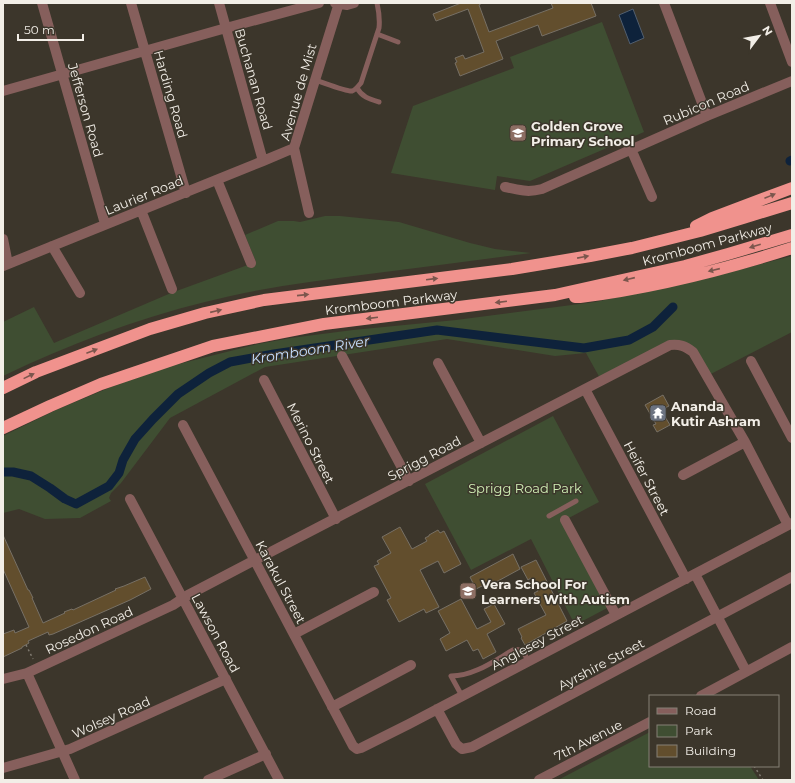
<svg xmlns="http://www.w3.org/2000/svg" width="795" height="783" font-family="Montserrat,sans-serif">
<rect width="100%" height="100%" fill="#3c362b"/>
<!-- green -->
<path fill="#3f4e32" d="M602,22L644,132L530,181L497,176L495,190L391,173L413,106L514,68L510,57Z
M325,216H340L399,222L470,243L495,249L531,253C477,260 423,267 369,274C314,281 259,288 205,302C135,319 68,345 3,376V322L34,307L54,343L171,293L256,262L245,235L278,221H294L300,222Z
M792,256V332L707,376L693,352L679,344L601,380L586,353L555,356L447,339L265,367L170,418L121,483L111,493L109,498L111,501L80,518L45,519L19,509L3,513V436L56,410L111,387L167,367L258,344L291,338L353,330L456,320L595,302L700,280Z
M553,416L599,502L565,520L611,606L575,625L531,539L471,570L425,484Z
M650,732V766H750L759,780H558Z"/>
<!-- water -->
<path fill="#0e223b" stroke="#525f6f" d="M633,9L644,38L630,44L619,15Z"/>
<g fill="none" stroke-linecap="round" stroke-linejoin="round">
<!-- canal -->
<path stroke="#0e223b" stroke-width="9" d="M790,161L792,160
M3,472H13L31,476L50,488L65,499L76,504L109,486L119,473L123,460L135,439L153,419L178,394L209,373L230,362L274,354L437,330L584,348L629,340L653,327L673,307"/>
</g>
<!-- building -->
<path fill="#624e2d" stroke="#777065" d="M461,3H482L479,5L489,32L553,8L551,3H591L596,16L542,36L538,25L496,41L503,59L460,76L455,63L457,62L455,58L463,55L465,59L484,52L468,9L436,21L433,14Z
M663,395L669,406L661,410L670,425L657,432L653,425L656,424L645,405Z
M400,527L412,549L427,541L425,538L429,536V535L438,530L440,533L444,531L461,564L444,573L438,561L420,570L439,607L426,613L424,609L399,622L387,600L391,598L374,566L379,564L377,561L391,553L382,537Z
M3,535L28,590H29L33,598H32L43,623L65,613L64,612L72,609L73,610L116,590L115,589L124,586L145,577L151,589L130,600L53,634L49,635L48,632L28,641L29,643L22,647V648L3,657V634L14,630L15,633L29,627L3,569Z
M513,554L520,569L485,588L484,585L476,589L470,577Z
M536,560L567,621L525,645L521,638L522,637L518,629L546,615L534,593L538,591L531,578L528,580L521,567Z
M461,599L477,629L491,622L484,609L494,604L505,624L487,634L496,652L483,659L478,649L473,651L467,640L446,651L440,639L450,633L438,611Z"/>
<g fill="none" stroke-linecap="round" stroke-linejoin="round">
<!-- path -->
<path stroke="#817c72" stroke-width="1.5" stroke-dasharray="2 3" stroke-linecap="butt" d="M26,645L33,659
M754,766L763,780"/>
<!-- service -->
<path stroke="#865f5c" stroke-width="5" d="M377,34L398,42
M315,80C322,82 347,92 352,91C356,90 358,86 361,83L379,28C380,19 379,12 377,3
M357,88C362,97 369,99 379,102
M549,516L576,501
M462,696L451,676C474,676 494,661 513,650C522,648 525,654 528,661"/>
<!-- minor -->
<path stroke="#865f5c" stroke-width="10" d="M42,3L105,224
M131,3L186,193
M219,3L263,161
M335,3L347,5L354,3
M664,3L707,116
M770,3L792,62
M3,91L226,28L319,3
M631,149L652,197
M217,180L251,263
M505,187C520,190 527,193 542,189L707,116L792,81
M141,210L172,289
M309,213L294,148L339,3
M3,239L8,264
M52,246L80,293
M3,266L263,161L294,148
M342,356L409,481
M751,361L792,438
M438,363L481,443
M264,380L336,519
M585,389L686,579
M183,425L353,746L357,749L361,748L409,724L792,523
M683,475L745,442
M130,499L279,780
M565,520L616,615
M695,574L746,671
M294,634L374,592
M27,673L75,780
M3,679L27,673L173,605L188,595L255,560L670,345C680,344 685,346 693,352L745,442L788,525
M701,696L792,647
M332,707L411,665
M437,709L456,744L462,749L472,747L792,577
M3,768L70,749L226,679
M208,780L266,754
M539,780L650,722"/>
<!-- motorway -->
<path stroke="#f0928d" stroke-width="12" d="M696,226L712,218L792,188
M575,297H580C652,288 723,270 792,248
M3,388L36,372L150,329L205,313L264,300L512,269L590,256L632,248L700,231L743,218L792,203
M3,428L50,406L101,384L213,346L324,324L555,295L685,266L728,254L792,235"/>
</g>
<!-- one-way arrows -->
<defs><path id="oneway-solid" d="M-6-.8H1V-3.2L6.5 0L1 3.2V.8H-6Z"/></defs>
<g fill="#7b564d">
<use href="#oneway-solid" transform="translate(770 196) rotate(-22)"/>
<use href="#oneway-solid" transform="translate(755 246) rotate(163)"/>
<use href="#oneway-solid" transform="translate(583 257) rotate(-11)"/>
<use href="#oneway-solid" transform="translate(714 270) rotate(167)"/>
<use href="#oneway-solid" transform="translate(432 279) rotate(-7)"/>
<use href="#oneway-solid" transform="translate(629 279) rotate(167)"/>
<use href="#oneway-solid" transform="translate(303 295) rotate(-6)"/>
<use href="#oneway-solid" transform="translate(501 302) rotate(173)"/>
<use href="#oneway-solid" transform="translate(216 311) rotate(-13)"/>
<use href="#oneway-solid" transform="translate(372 318) rotate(173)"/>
<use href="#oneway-solid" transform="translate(92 351) rotate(-21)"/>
<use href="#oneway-solid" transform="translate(29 376) rotate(-26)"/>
</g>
<!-- icons -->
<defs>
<symbol id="school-square" viewBox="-11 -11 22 22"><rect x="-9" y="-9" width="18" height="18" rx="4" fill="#8d6e63" stroke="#3c362b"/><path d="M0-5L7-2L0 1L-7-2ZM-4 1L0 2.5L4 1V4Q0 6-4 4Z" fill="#fff"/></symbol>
<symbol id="temple-square" viewBox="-11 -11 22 22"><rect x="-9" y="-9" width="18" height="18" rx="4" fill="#6b7280" stroke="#3c362b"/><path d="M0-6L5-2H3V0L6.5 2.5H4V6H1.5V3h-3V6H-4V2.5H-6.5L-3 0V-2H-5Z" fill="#fff"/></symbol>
</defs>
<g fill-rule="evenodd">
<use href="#school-square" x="508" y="123" width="20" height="20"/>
<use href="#temple-square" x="648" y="403" width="20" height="20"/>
<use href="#school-square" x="458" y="581" width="20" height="20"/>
</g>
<g text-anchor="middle" stroke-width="3" stroke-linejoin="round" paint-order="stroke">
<!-- street labels -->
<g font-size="13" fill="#f2eee7" stroke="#3c362b">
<text transform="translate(254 79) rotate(74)" y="5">Buchanan Road</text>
<text transform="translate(298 92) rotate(-74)" y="5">Avenue de Mist</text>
<text transform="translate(171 94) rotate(74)" y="5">Harding Road</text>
<text transform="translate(706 103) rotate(-23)" y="5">Rubicon Road</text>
<text transform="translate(86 110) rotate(74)" y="5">Jefferson Road</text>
<text transform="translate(144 195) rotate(-22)" y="5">Laurier Road</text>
<text transform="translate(707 244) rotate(-15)" y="5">Kromboom Parkway</text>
<text transform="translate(391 302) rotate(-7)" y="5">Kromboom Parkway</text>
<text transform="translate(311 443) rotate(63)" y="5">Merino Street</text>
<text transform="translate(424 458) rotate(-28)" y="5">Sprigg Road</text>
<text transform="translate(647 478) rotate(62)" y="5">Heifer Street</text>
<text transform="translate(281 582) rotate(62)" y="5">Karakul Street</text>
<text transform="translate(89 630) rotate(-25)" y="5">Rosedon Road</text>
<text transform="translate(216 633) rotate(62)" y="5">Lawson Road</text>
<text transform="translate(537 642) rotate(-28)" y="5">Anglesey Street</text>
<text transform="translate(601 664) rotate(-28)" y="5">Ayrshire Street</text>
<text transform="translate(111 717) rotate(-24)" y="5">Wolsey Road</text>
<text transform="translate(588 740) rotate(-27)" y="5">7th Avenue</text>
</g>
<!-- poi labels -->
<g font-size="13" font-weight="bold" fill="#f2eee7" stroke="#3c362b" text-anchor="start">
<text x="531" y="131">Golden Grove<tspan x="531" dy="15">Primary School</tspan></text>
<text x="671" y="411">Ananda<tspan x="671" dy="15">Kutir Ashram</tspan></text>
<text x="481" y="589">Vera School For<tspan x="481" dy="15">Learners With Autism</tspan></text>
</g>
<!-- park labels -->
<g font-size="13" fill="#d1f1b6" stroke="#3c362b">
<text x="525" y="493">Sprigg Road Park</text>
</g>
<!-- water labels -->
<g font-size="14" font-style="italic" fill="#c6defe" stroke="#3c362b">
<text transform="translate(310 350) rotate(-9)" y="5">Kromboom River</text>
</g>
</g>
<!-- border -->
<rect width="795" height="783" fill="none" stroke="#f2eee7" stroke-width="8"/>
<!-- legend -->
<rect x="649" y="695" width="130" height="72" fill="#3c362b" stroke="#858076"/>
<rect x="657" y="708" width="20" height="6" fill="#865f5c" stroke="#858076"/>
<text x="685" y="715" font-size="12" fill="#f2eee7">Road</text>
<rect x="657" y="725" width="20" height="12" fill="#3f4e32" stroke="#858076"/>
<text x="685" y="735" font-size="12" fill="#f2eee7">Park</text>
<rect x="657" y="745" width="20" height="12" fill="#624e2d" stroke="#858076"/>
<text x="685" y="755" font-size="12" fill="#f2eee7">Building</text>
<!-- north arrow -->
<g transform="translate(759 36) rotate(58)" stroke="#3c362b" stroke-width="3" paint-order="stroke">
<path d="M0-3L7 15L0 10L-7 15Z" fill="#f2eee7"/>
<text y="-6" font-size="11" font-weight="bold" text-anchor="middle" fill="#f2eee7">N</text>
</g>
<!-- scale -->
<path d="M18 34v6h65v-6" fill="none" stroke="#f2eee7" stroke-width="2"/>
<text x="24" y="34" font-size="12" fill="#f2eee7" stroke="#3c362b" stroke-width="3" paint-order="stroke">50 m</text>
</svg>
